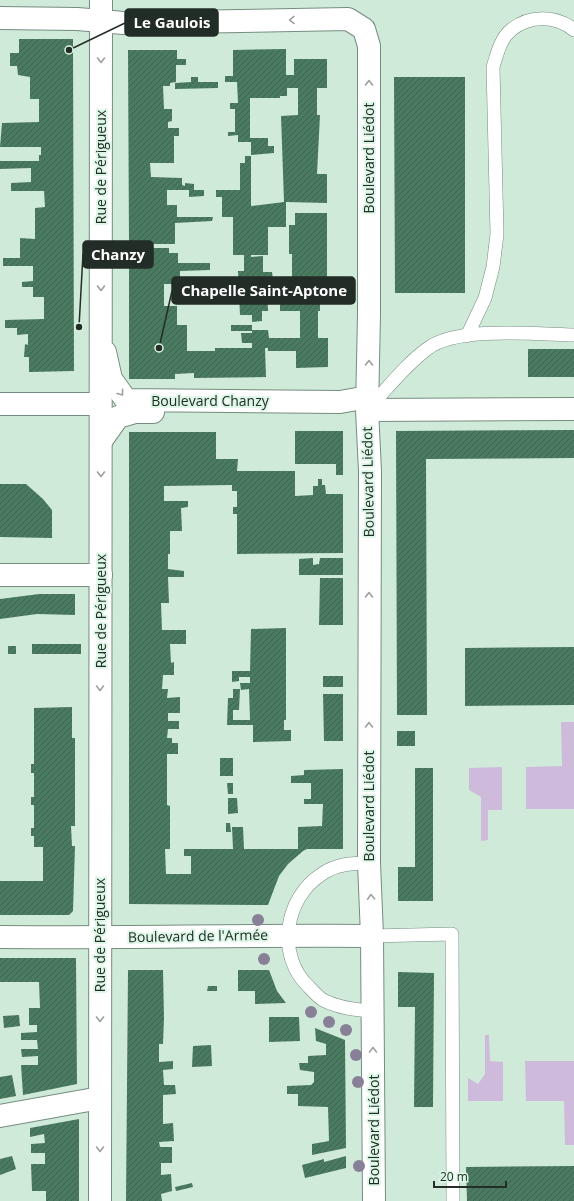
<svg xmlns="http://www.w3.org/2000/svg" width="574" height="1201" font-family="'Open Sans',sans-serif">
<defs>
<pattern id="building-hatch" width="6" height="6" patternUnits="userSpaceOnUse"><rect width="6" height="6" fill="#4a7b60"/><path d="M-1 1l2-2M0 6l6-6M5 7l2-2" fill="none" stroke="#3d654f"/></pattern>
</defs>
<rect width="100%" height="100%" fill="#d0eada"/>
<!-- grass -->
<path fill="#cebadb" d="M561,722H574V809H526V767L562,766Z
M502,767V810H488V840L481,841V797L469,790V768Z
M485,1035H489L490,1061L503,1062V1101H468V1078L478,1084L485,1074Z
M525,1061H574V1145H565L564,1101H526Z"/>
<!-- building -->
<path fill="url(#building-hatch)" d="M19,39H73L74,371L29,372V357H24L25,344L28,345V334L17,335V328H5V320L44,319V297H33V287H22V282L33,281V266H3V258H20V238L35,239V208L45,207L44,191H11V183L31,182V168L0,169V161H39V155H41V147H0L2,123L39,122V99H30V77L18,75L17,66H10V53H19Z
M286,49V75H294V59H327V88H317V115H320L317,174H327V203L286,202V227H268V255H251V257L263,256V272H272L273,279L267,280L268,311H262V321L252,322V315H240L238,271H244V255H233V217H222V197H216V190H240V163H245V156H251V206L284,202L281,116L298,115V88H287V96H280V98H250V138H268V146H274V153L251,155V142H238V135L228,136V132H235V109H230V103H238L237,82H225V76H233V50Z
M128,50H177V59H186V65H176V82L170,83V86H163L164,109H172V121L168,122V128H179V136H174V163H150L151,177L182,178V185L185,186V183L194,184V190H204V196L189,197V190H167V205H177V217H213L212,221L175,223V244H129Z
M191,77H198V82H218V88L175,89V83L191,82Z
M394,77H465V293H395Z
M295,213H327V279H320V311H318V338H328V367L296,368V351H268V348H265L266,377L194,378V373L175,374V379H129V248H169V253H178V263H210V270L180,271V284H164V306H177V325H187V351H215V348H252V343H242L241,333H252V331H231V325H252V330H268L269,338H300V311H280V279H292V254H289V225H295Z
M528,349H574V377H528Z
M574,430V458L426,459L427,715H397L396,431Z
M295,431H343V475H336V464H295Z
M129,432H216V459H238L237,471H295V496L313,495V486H318V479H322V485H325L326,494H343V553L237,554V514H233V507H237V491H232V485L164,486V501H188V507L181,508L182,531H170V554H168V569L184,571V577H168L169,603H161L162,630H186V644H170L171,663L174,662V675H163L162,689H168L167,698L180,697V713H168V721H179V729H168L167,738H172V743H178V754H167V805L170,806V849H165L166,874H191V856H184V849H233L232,827H243L244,849H298V827L322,826L323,804H304V799H311V783H291V776L304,775V770L343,769V849H307L303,851L288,864L279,876L268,905L129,904Z
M0,484H26L43,499L52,510V538L0,537Z
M313,558V565L319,564L320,558H343V575H299V559Z
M320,578H343V625H319Z
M39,594H75V615L37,614L0,619V599Z
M286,628V720H284V730H291V741L253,742V725H227L228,698H233V689H240L239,710H233V720H250L249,689L241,690L240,683H250V677H239V681L232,682V671H250L251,629Z
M32,644H81V654H32Z
M8,646H16V654H8Z
M574,647V705L465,706V648Z
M323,676H343V687H323Z
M323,694H343V741H324Z
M72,707V738H75V826H71L72,846H75L73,911L69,915H0V881H43V847H34V836H31V828H34V805H31V797H34V773H31V764H34V708Z
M397,731H415V746H397Z
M220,758H233V776H220Z
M415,768H433V901H398V867H415Z
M227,783H233V794H228Z
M228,798H237L238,813L228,814Z
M226,823H230L231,832H226Z
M0,958H76L77,1084L23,1095L21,1065H38V1056L22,1057L21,1049H38L37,1040H21V1033L37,1032V1025H29V1008H40L39,982H0Z
M128,970H163L164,1018L163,1044H159V1062L173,1061V1069L163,1070L164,1085H175L176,1094L163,1095V1124L173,1123L174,1141L159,1142L160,1147H172V1163H161V1175L171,1174L172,1191L161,1194L162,1201H126Z
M238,970H269L277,991L286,1003L255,1004V991H238Z
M398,972L434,973L433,1107H414L415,1007H398Z
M208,986H217V991H207Z
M19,1015L20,1026L4,1028L3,1016Z
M269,1017H299L300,1041L269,1042Z
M315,1028L345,1040L346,1148L312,1155V1144L329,1141L328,1107L298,1106V1094H287V1086L311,1085L314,1082V1072L300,1070L299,1063H308V1056L326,1055V1044L316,1041Z
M211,1045L212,1066L192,1067L193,1046Z
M12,1075L16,1096L0,1099V1077Z
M79,1119V1201H46V1191H32L31,1164H45V1153H31V1144L45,1143L44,1134L30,1137V1128Z
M12,1156L16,1169L0,1175V1159Z
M346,1156V1168L305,1178L302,1165L324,1159V1162Z
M574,1166V1201H467L466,1167Z
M192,1183L193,1187L176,1191L175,1187Z"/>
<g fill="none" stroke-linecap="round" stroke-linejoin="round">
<defs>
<path id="lane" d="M467,336L485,298L493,267L497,234L493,67C497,55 500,39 511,30C529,15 556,15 574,30
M367,410C386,390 404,366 427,349C456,326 536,334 574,335
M369,863C353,863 336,864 322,874C284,898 276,956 309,987C313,991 318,997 323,1000C339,1008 355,1010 373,1011
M372,936L452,934L453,1201"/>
<path id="street" d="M0,18L77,19L102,21
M105,352L111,379L126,400L340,402L368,397
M0,404H100
M101,441L118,417L135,412H153
M0,575H101
M0,937C124,938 248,935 372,936
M0,1116L100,1098"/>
<path id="secondary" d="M102,21L123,23L348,19L364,29L369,46V315L367,410L370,471L369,863L372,936L374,1201
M367,410L574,409
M100,1201L101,0"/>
</defs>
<!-- lane casing -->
<use href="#lane" stroke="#758d7e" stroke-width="14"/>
<!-- street casing -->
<use href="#street" stroke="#758d7e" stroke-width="24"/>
<!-- secondary casing -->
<use href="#secondary" stroke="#758d7e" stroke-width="24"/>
<!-- lane -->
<use href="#lane" stroke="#fff" stroke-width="13"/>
<!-- street -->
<use href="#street" stroke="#fff" stroke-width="22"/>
<!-- secondary -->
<use href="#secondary" stroke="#fff" stroke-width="22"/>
</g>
<!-- trees -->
<g fill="#878097">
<circle cx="258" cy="920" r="6"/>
<circle cx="264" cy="959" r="6"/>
<circle cx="311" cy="1012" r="6"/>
<circle cx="329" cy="1022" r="6"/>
<circle cx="346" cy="1030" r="6"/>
<circle cx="356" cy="1055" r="6"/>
<circle cx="358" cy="1082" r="6"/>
<circle cx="359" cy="1166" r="6"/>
</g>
<!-- one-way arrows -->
<defs><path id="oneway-chevron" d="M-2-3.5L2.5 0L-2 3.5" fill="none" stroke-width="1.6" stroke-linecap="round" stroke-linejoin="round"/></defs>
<g stroke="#9ca09e">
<use href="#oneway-chevron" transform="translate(292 20) rotate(179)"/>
<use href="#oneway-chevron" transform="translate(101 60) rotate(90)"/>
<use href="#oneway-chevron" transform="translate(369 83) rotate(-90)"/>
<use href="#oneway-chevron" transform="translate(101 288) rotate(90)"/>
<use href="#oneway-chevron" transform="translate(369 363) rotate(-90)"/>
<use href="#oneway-chevron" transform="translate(121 393) rotate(53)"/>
<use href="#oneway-chevron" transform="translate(101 474) rotate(90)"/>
<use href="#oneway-chevron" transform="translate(369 595) rotate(-90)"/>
<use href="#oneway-chevron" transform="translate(100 688) rotate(90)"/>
<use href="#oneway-chevron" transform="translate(369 725) rotate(-90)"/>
<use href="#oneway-chevron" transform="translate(371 897) rotate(-93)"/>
<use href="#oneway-chevron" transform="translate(100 1019) rotate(90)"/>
<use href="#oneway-chevron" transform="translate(373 1050) rotate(-90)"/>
<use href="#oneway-chevron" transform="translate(100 1149) rotate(90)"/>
</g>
<g text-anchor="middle" stroke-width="4" stroke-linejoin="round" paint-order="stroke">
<!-- street labels -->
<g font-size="14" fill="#232d27" stroke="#ddf7e7">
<text transform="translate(369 158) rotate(-90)" y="5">Boulevard Liédot</text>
<text transform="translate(101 167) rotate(-90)" y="5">Rue de Périgueux</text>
<text x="210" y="406">Boulevard Chanzy</text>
<text transform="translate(368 482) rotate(-91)" y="5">Boulevard Liédot</text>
<text transform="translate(101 611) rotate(-90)" y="5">Rue de Périgueux</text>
<text transform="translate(369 806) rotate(-90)" y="5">Boulevard Liédot</text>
<text transform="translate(100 935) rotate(-90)" y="5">Rue de Périgueux</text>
<text transform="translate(198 936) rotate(-1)" y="5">Boulevard de l'Armée</text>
<text transform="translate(374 1130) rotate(-90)" y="5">Boulevard Liédot</text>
</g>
</g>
<!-- callouts -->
<path fill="none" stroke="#232d27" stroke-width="1.5" d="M69 50L125 23M79 327L83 254M159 348L172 291"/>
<g fill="#232d27" stroke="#ddf7e7" stroke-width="1.5">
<circle cx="69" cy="50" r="4"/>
<circle cx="79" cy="327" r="4"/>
<circle cx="159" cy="348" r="4"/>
</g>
<g fill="#232d27" stroke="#232d27" stroke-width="1.5">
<rect x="125" y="9" width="93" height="27" rx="4"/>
<rect x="83" y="241" width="70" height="27" rx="4"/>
<rect x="172" y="277" width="183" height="27" rx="4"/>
</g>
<g font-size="15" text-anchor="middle" font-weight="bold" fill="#fff">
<text x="172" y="28">Le Gaulois</text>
<text x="118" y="260">Chanzy</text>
<text x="264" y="296">Chapelle Saint-Aptone</text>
</g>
<!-- scale -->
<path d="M434 1181v6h72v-6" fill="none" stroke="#232d27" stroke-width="2"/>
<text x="440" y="1181" font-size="12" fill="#232d27" stroke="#ddf7e7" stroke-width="3" paint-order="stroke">20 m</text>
</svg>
